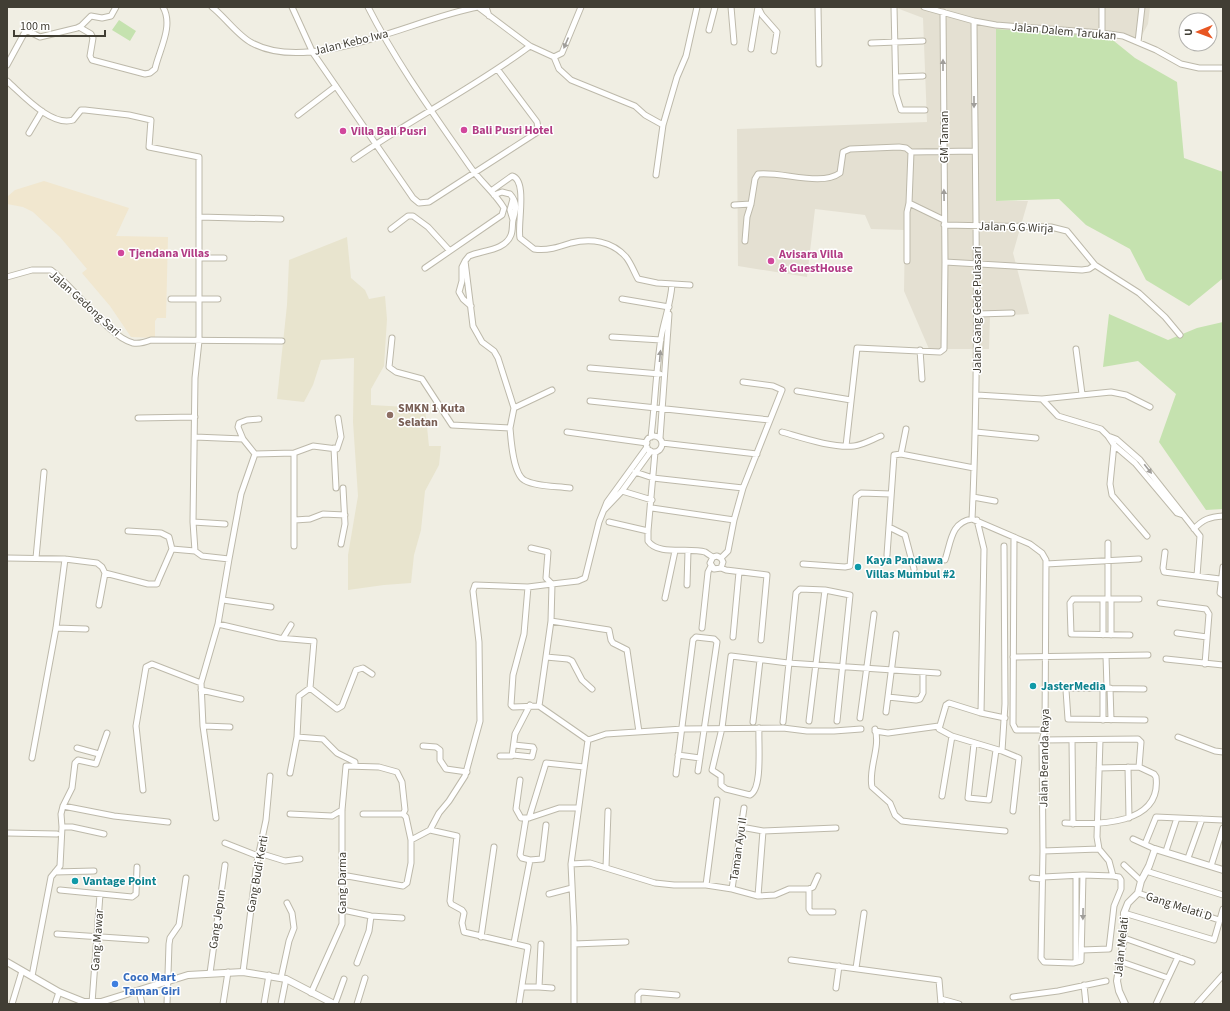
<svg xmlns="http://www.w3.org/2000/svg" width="1230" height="1011" font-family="'Source Sans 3',sans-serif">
<rect width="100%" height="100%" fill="#f0eee3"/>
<!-- residential -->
<path fill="#e4e0d2" d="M894,7H1150L1148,24L1140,39L996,29V201H1028L1013,253L1029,314L990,316L989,349H929L904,291L905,230L871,229L865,215L815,209L807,277L738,266L737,129L927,122L923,18Z"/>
<!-- commercial -->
<path fill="#f1e7cf" d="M44,181L129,208L116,236L168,237L166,318H157L155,321V338L131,337L110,306L82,273L87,269L60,237L33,212L23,207L7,204V197L15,190Z"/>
<!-- education -->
<path fill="#e8e4ce" d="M347,237L351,278L365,290L369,299L385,296L387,319L384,366L371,389V405L425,408L429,446H441L439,465L425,491L421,530L414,555L411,583L384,585L348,590V555L358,496L353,422L354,358L321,360L313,385L304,402L277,399L287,305L289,260Z"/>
<!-- green -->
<path fill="#c5e2af" d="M119,20L136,31L130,41L112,30Z
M996,29L1109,37L1135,58L1177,82L1184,158L1223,172L1222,279L1189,306L1146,280L1130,249L1086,225L1059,199L996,201Z
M1109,314L1168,340L1197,328L1223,322V509L1206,510L1159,442L1176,394L1138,361L1103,367Z"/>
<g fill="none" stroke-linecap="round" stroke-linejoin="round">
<defs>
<path id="minor" d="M212,7C225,17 238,36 252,43C312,75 415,18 478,7L530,46L554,57L562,53L581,7
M292,7L313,53L413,198L419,203L429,202L536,133L538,128L537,122L498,70
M368,7C397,64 435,116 471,168C481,182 495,193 504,208L502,215L425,268
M486,7L489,16
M731,7L734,42
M758,7L762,15L777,32L774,51
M818,7L819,64
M894,7L896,94L901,110H925
M924,7L974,21L996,25L1102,33L1123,36L1156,50L1181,64L1199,68H1223
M1102,7V33
M974,21C975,188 980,353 972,519L1030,544L1042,553L1046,560L1045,730L1042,740L1043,851L1041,958L1044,962L1073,963L1081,961L1083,875
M79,27L91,34L93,38L90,56L92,60L145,74L150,73L155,69C159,50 174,26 163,7
M709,30L715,7
M1138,42L1142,7
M871,43L923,41
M751,49L758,7
M554,57L559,69L571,80L635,106L645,115L663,125
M7,65L26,30L40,37L77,28L81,26L91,16L102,18L111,16L116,7
M896,77L923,76
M7,81C22,94 51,127 73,120L81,110H85L129,115L151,120L149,147L199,157V341L195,378L193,522L195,551L202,556L229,559L241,494L255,454L243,439L195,437
M298,115L336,86
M29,133L42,111
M911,152L909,203L944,220
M354,159C411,119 474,88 530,46
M656,175L663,125L677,77L686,56L697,7
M491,191L512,176C528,180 517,225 520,238L534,249C547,251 559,247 571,243C591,238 612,241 626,257C631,263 634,272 638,279L657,283L690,285
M494,195L502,192L510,194C518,203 516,210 513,220C512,224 513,230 511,235C505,251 482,250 469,256L465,261L473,326L482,342L494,351L498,358L514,408
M734,205L751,204
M199,217L281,219
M513,220L510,210L513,199
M944,225L1051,227L1067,231L1095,265L1139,293L1165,317L1180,335
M391,229L408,216H413L428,227L449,250
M745,241L747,217L751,204L755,179L758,174C781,171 821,187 840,173L843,152L850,149L899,147L906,148L911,152L975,151
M199,258H224
M465,261L462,267V281L459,292L463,299L471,306
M907,261V212L909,203
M945,262L1082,270L1089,269L1095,265
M7,277L32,270H51C74,286 108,337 133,343C139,344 146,342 151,340L282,341
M171,299H218
M622,299L669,307
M978,314L1012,313
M612,337L661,340
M392,338L389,367L396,372L422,379L452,425L510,428C511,440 513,473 524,480C536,487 557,486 570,488
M1076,349L1082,394
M920,350L922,379
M590,368L660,374
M797,391L851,400
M977,395L1042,399L1058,416L1101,429L1108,436L1114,445L1135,463L1177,513L1183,515
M1042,399L1111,392L1126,395L1150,407
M590,401L770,420
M138,418L195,417
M510,428L514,408L552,390
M567,432L647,443
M782,432C803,438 832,448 854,446C863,445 873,439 881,436
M976,432L1036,438
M1108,436L1116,439L1140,460L1200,536L1197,576
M646 444a8 8 0 1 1 16 0a8 8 0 1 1-16 0Z
M651,437C655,404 656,371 661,338C664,320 671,303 672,284
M660,438L669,314
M243,439L238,427L239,423L247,420L259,419
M662,443L757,454
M1114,444L1110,484L1112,495L1147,536
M846,446L857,348L940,352L944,349L945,262L943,12
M334,448L336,488
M255,454L294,453L313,446L337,449L341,437L338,418
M901,454L906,429
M635,472L653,478L743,488
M622,491L652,500
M973,497L995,501
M652,508L734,520
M604,510L622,491L651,451
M295,520L310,519L323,514L345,515
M977,520L984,549L981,713L949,703L946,705L939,729L952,736L1002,751
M193,522L225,524
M609,522L648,531L655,452
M889,527L905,535L914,569
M1194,529C1203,519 1210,517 1223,516
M648,531V541C658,556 689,547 705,552C707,553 710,556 713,557
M1014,537L1013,724L1016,730H1045
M1108,543V599
M341,544L345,524L343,488
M294,546V453
M1004,546L1005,704L1002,751L1019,758L1013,811
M531,548L548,552L546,578L552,584
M172,549L195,551
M1165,552L1163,568L1164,572L1220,579
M887,555L894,455L901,454L974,468
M7,558L65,559L97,563L102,567L105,573L99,605
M36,558L44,472
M721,558L728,551L734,520L743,488L782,390L773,386L743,382
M945,560C951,542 951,522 972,519
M803,564L845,567L850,566L856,497L861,493L891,494
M1046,564L1139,559
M1223,567L1220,593L1223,595
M721,568L723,562L721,558L717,556L713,557L710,563L714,569L721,568L726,570L767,575L761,640
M105,573L148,584H157L158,581L172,549L169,537L161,533L128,531
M552,584L528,587L524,634L513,675L511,705L513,707L539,706L588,740
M687,585L688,551
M665,598L675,551
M1103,599V635
M1111,599V635
M223,600L271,607
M1160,603L1206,609L1209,614L1205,664
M551,621L609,630L611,640L613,643L627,650L639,732
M218,624L279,638L314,641L310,688L337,709L342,706L356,670L363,668L372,674
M56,628L86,629
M702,628L708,572L711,566
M1177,633L1207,637
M1130,635L1071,634L1070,603L1073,599H1139
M733,637L739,572
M283,638L291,625
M1106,656L1107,688
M546,657L568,659L572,661L582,680L592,689
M1013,657L1148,655
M1166,659L1223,665
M1103,688V720
M1110,688L1111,720
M1144,689L1069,688L1066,690L1068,719L1145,720
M201,690L241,699
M888,697L916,700L920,699L923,693V672
M539,706L551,621L552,584L578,581L585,578L599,522L607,502L647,447
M886,712L896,634
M981,713L1005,718
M860,718L874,614
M809,721L825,590
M753,722L760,660
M783,722L796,593L800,589L825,590L850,595L837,721
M203,726L230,727
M759,728C758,742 763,789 750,795L726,789L721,785V776L712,770L722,728L731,656L788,663L938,673
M875,729C881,747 868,768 872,787L890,803L895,815L902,821L910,822L1005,831
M875,731L888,733L939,726
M297,737L323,739L337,753L355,762V765
M1178,737L1215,751L1223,752
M1042,740L1138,739L1141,742L1139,767L1154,774L1156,777C1162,825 1098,825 1065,823
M1072,740L1073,824
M974,744L968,798L989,800L996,750
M423,746L436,747L440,750V760L446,769L467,772
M77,748L99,754
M513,755L532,757L534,749L533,747L514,745
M678,755L700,758
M500,756H512L515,734L530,705
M32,758L56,628L65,559
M1128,767L1129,818
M1099,768L1139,767
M290,773L297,737L299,696L310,688
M676,774L693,640L696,637L714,639L717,642L698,771
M520,780L516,809L521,818H529L559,808H578
M143,790L136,726L146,667L152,664L201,683
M942,796L952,736
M63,806L114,816L168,822
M290,814L332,816L342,810
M363,814H403L406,817L411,840
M216,818L203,726L201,683L218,624L229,559
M526,818L520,855L522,858L530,860L542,859L546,825
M529,818L546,763L584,767
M62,827H72L104,834
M741,827L763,831L836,828
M430,830L457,836L450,901L451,904L462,910L464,913L462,923L464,932L528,947L519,1004
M7,833L57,834
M1133,839L1155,849
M225,843L258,856
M1145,844L1156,817L1223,820
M1043,851L1099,849
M1166,851L1177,818
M259,853L285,861L300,859
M1188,858L1202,819
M571,864L590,863L655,883L674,885H706L732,889L758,896L775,895L789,889H809L813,887L818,876
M1124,865L1141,881
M1211,866L1223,828
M606,867L608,811
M1146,871L1223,895
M55,872L94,871
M342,875L403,886L407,883L411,863V840L430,830L439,813L449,801L465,776L480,721L479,642L473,591L475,585L528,587
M1043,877L1083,875L1113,876
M1032,878L1042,879
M706,885L717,800
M732,889L744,808
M809,889V909L811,912H833
M60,890L132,897L136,894L137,867
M1138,893L1219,920
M549,894L572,888
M758,896L763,831
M343,910L371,916L402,918
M1124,913L1214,940L1223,909
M57,934L146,940
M481,937L494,847
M1124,938L1192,962
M514,943L530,860
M574,944L626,942
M1082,950L1109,949L1114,906L1121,889V880L1119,877L1113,876L1109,861L1099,849L1097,837L1100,740
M791,960L939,980L941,1004
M1119,961L1168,978
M1076,962V876
M357,963L369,931L371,916
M856,968L864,913
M243,972L257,862L266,820L270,776
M210,973L225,865
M32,976L51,877L60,866L62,827L61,814L63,806L72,788L75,763L78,760L96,764L107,733
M281,978L289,941L294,928L292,913L287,903
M1084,985L1086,1004
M523,987H539L541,944
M539,987L552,988
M836,988L839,966
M139,991L142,1004
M311,993L342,924V810L346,766L379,767L397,772L402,782L405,810L403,814
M1013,997L1058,991L1106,981
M941,999L959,1004
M92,1003L100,894
M12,1004L22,971
M55,1004L59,992
M167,1004L169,944L170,938L179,925L186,878
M223,1004L228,972
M264,1004L269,975
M281,1004L286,979
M335,1004L344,979
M357,1004L365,978
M574,1004V927L571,864L588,740L606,734L683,729L783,728L807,731H834L861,729
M638,1004V995L641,992L677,995
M1156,1004L1178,957
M1197,1004L1223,975"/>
<path id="tertiary" d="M7,962L59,992L84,1002H101L188,975L243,972L286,979L334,1004
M1125,1004L1119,991L1117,981L1124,938V913L1128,903L1138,893L1141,881L1149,866L1155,849L1223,870"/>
</defs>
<!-- minor casing -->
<use href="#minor" stroke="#bdb9aa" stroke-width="7"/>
<!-- tertiary casing -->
<use href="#tertiary" stroke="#bdb9aa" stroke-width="8"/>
<!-- minor -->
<use href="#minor" stroke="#fff" stroke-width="5"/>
<!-- tertiary -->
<use href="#tertiary" stroke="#fff" stroke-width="6"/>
</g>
<!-- one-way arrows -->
<defs><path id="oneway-solid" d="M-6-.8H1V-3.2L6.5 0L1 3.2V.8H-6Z"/></defs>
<g fill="#a09e9a">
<use href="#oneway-solid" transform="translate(566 43) rotate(113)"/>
<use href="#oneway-solid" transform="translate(943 65) rotate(-90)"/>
<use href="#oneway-solid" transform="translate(974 102) rotate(90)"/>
<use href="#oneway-solid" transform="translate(944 195) rotate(-91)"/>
<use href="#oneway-solid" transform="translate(660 356) rotate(-85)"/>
<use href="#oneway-solid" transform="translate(1148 469) rotate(51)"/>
<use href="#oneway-solid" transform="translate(1083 914) rotate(91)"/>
</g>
<!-- markers -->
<g fill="#d1479c" stroke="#fff" stroke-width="1.5">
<circle cx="464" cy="130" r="4"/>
<circle cx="343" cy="131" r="4"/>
<circle cx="121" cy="253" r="4"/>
<circle cx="771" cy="261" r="4"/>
</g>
<circle fill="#8d6e63" stroke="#fff" stroke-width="1.5" cx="390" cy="415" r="4"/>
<g fill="#0f9aa8" stroke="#fff" stroke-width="1.5">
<circle cx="858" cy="567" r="4"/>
<circle cx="1033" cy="686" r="4"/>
<circle cx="75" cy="881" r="4"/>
</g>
<circle fill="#3f7fe0" stroke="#fff" stroke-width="1.5" cx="115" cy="984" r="4"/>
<g text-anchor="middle" stroke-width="3" stroke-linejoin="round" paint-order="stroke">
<!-- street labels -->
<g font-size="12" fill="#413e34" stroke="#fff">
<text transform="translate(1064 31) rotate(5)" y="4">Jalan Dalem Tarukan</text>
<text transform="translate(351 42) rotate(-14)" y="4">Jalan Kebo Iwa</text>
<text transform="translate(944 137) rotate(-90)" y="4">GM Taman</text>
<text transform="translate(1016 227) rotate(2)" y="4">Jalan G G Wirja</text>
<text transform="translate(85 303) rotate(42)" y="4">Jalan Gedong Sari</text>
<text transform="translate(977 310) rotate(-90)" y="4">Jalan Gang Gede Pulasari</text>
<text transform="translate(1044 758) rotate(-89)" y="4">Jalan Beranda Raya</text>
<text transform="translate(738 849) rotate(-82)" y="4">Taman Ayu II</text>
<text transform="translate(257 874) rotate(-80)" y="4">Gang Budi Kerti</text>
<text transform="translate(342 883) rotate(-90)" y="4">Gang Darma</text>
<text transform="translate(1179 906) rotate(18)" y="4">Gang Melati D</text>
<text transform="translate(217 919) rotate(-82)" y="4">Gang Jepun</text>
<text transform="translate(97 940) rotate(-86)" y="4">Gang Mawar</text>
<text transform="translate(1121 947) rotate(-84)" y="4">Jalan Melati</text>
</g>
<!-- hotel labels -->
<g font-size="12" font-weight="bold" fill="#b23c85" stroke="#fff" text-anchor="start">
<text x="472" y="134">Bali Pusri Hotel</text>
<text x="351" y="135">Villa Bali Pusri</text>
<text x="129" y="257">Tjendana Villas</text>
<text x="779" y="258">Avisara Villa<tspan x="779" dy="14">&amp; GuestHouse</tspan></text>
</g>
<!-- education labels -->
<g font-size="12" font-weight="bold" fill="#785e54" stroke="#fff" text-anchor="start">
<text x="398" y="412">SMKN 1 Kuta<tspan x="398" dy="14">Selatan</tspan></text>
</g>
<!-- culture labels -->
<g font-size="12" font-weight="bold" fill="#0d838f" stroke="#fff" text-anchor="start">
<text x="866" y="564">Kaya Pandawa<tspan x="866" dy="14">Villas Mumbul #2</tspan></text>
<text x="1041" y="690">JasterMedia</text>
<text x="83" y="885">Vantage Point</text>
</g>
<!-- shop labels -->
<g font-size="12" font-weight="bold" fill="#366cbe" stroke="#fff" text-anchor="start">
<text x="123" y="981">Coco Mart<tspan x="123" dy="14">Taman Giri</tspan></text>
</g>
</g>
<!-- border -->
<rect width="1230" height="1011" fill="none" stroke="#413e34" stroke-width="16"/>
<!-- north arrow -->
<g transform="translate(1198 32) rotate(269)"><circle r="19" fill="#ffffff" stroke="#b3b2ae"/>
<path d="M0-3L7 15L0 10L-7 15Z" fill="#e85622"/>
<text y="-6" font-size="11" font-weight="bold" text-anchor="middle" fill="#413e34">U</text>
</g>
<!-- scale -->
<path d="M14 30v6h91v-6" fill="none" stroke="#413e34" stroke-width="2"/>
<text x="20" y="30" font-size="12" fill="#413e34" stroke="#ffffff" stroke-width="3" paint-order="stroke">100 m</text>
</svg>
